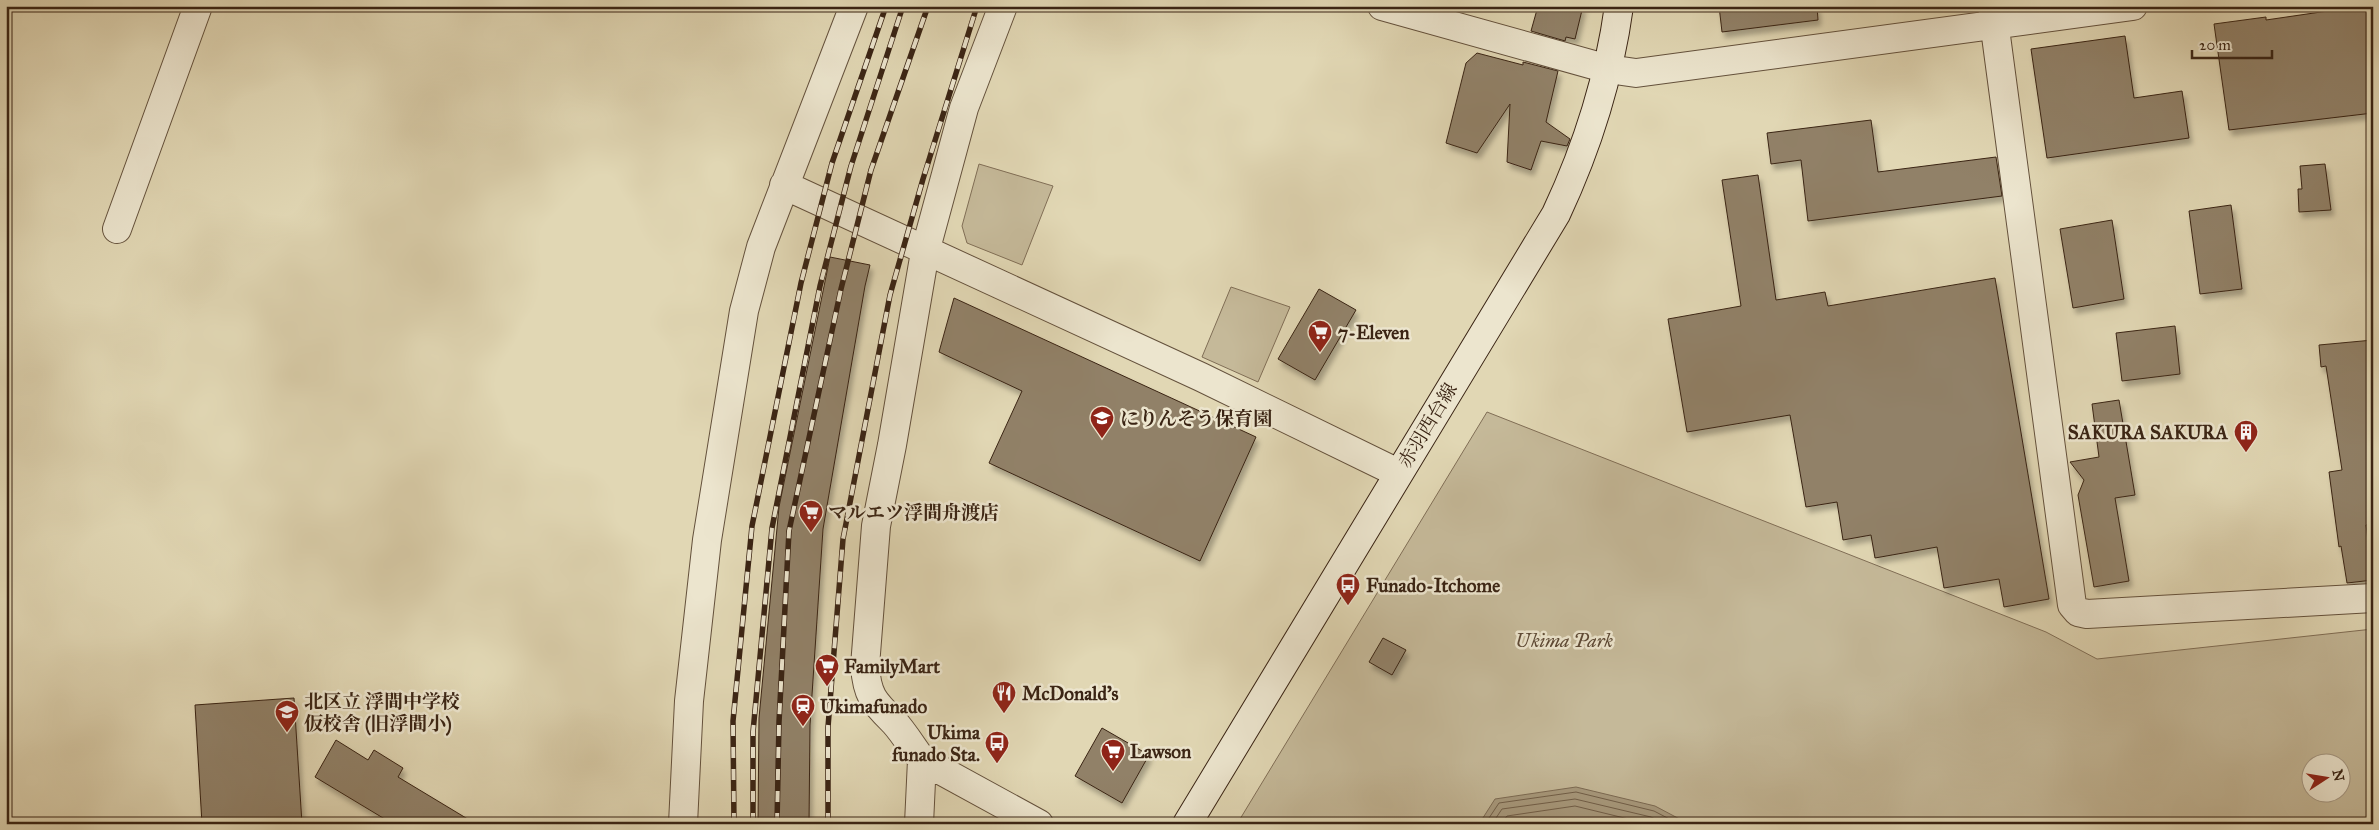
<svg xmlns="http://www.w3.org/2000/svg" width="2379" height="830" font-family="'IM FELL Great Primer','Noto Serif JP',serif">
<defs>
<filter id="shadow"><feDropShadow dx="3" dy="5.5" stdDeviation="2.5" flood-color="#0004"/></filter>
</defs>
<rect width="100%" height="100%" fill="#e1d7b4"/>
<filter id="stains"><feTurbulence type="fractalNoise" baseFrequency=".004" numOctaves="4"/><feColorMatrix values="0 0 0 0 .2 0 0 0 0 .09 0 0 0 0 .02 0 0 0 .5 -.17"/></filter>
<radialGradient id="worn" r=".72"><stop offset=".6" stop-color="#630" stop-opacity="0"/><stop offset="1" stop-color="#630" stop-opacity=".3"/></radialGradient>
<!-- green -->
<path fill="#c5b999" stroke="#806e56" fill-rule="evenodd" d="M979,164L1053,186L1022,265L967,243L962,226Z
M1231,287L1290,307L1258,382L1202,357Z
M1487,412L2046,632L2097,659L2373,629V824H1237ZM2312,762H2342V792H2312Z"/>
<!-- water -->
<path fill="#a89a7e" stroke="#7c6b54" d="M1576,787L1655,806L1689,824H1479L1495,799Z"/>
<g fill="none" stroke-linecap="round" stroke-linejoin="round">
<!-- shore -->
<path stroke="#715f49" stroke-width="1" d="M1485,824L1499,803L1576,792L1654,811L1679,824
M1492,824L1502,809L1575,799L1651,817L1665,824
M1501,824L1507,816L1575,806L1649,824"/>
</g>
<!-- building -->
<path fill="#918167" stroke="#3a2414" filter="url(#shadow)" d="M1538,6H1583L1575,39L1566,37L1565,41L1531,31Z
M1719,6H1817L1818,20L1722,32Z
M2362,6H2373V113L2229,130L2214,24L2266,17V20Z
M2125,36L2134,98L2182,91L2189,138L2047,158L2031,49Z
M1477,53L1523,65V62L1558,71L1546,122L1570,139L1567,146L1541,141L1531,170L1507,162L1510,104L1477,153L1446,143L1466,63Z
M1871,120L1878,172L1996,157L2002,196L1808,221L1801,160L1771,164L1767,133Z
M2325,164L2331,210L2299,212L2298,189H2302L2300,166Z
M1758,175L1776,300L1825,292L1828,306L1995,278L2049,599L2004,607L1999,579L1944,588L1937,547L1875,558L1871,535L1843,540L1837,502L1806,507L1790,415L1687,432L1668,319L1741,306L1722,180Z
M2231,205L2242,289L2200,294L2189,211Z
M2112,220L2124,299L2073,308L2060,229Z
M830,257L870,265L865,286L823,529L810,725L809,824H758L759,718L779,507Z
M1319,289L1356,310L1315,380L1278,359Z
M954,298L1256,437L1200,561L989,463L1022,391L939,352Z
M2175,326L2180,374L2122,381L2116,333Z
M2373,340V524L2366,525L2373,580L2347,583L2341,546L2339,547L2329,472L2342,470L2326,366L2321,367L2319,345Z
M2119,400L2135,495L2115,498L2129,581L2094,587L2078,495L2084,480L2070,462L2099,457L2092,404Z
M1383,638L1406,650L1392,675L1369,662Z
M294,698L302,824H202L195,705Z
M1102,728L1149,755L1122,803L1075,776Z
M336,740L368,760L374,750L403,768L398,777L476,824H393L315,777Z"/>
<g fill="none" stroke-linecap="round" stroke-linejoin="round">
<defs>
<path id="street" d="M1382,6L1608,69L1636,73L2133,6
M1992,6L2072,605L2078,612L2087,614L2373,598
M784,185L1201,377L1398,473
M117,229L198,6
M922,760C913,748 904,733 894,722C874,702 867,696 865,666L876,526L892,445L925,252L964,108L1003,6
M683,824L689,701L707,540L744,311L761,247L854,6
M919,824L922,760L1039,824"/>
<path id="secondary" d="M1187,824L1556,214C1587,148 1609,79 1619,6"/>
</defs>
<!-- street casing -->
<use href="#street" stroke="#64513c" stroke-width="30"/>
<!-- secondary casing -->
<use href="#secondary" stroke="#3a2414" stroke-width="30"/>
<!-- street -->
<use href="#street" stroke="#ece5ce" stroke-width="28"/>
<!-- secondary -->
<use href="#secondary" stroke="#ece5ce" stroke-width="28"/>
<defs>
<path id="rail" d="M734,824L733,721L752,526L801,283L832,163L886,6
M753,824V732L772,528L820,286L851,166L903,6
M777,824L779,722L789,531L841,289L871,170L928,6
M828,824V727L843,539L890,295L923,179L977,6"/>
</defs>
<!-- rail casing -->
<use href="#rail" stroke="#3a2414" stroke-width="5.5"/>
<!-- rail -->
<use href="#rail" stroke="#ece5ce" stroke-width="4" stroke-dasharray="11" stroke-linecap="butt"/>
</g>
<!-- icons -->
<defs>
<symbol id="supermarket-pin" viewBox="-11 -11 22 30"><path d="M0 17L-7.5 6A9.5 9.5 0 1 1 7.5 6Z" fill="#8f2418" stroke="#ece5ce"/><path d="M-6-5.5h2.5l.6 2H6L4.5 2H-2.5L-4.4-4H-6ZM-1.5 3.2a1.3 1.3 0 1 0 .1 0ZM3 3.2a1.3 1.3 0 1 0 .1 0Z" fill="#fff"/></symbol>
<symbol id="school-pin" viewBox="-11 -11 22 30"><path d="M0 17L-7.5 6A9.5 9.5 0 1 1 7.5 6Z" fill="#8f2418" stroke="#ece5ce"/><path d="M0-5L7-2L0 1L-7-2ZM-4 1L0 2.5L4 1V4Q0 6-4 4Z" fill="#fff"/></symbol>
<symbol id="building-pin" viewBox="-11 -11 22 30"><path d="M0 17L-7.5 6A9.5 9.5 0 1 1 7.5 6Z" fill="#8f2418" stroke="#ece5ce"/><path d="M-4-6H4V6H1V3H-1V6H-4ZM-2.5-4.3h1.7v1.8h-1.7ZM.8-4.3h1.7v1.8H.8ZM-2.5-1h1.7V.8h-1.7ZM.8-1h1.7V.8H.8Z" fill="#fff"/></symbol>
<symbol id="bus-pin" viewBox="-11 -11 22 30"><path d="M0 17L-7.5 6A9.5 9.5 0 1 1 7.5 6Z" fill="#8f2418" stroke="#ece5ce"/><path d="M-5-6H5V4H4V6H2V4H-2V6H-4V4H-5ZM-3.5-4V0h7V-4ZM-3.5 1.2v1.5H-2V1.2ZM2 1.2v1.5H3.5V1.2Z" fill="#fff"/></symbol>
<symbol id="restaurant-pin" viewBox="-11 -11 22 30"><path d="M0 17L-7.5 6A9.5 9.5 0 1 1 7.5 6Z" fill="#8f2418" stroke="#ece5ce"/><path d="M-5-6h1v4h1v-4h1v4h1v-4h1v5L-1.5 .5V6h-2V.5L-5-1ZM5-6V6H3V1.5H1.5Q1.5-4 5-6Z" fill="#fff"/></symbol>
<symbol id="station-pin" viewBox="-11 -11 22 30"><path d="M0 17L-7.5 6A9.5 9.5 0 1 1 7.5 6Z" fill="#8f2418" stroke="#ece5ce"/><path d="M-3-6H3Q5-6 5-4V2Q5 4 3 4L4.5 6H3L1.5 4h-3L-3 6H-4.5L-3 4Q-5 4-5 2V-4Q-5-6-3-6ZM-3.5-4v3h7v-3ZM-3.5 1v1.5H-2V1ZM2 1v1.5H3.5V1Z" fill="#fff"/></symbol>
</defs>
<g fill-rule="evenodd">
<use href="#supermarket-pin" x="1306" y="318" width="28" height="38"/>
<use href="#school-pin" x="1088" y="404" width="28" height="38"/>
<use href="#building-pin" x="2232" y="418" width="28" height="38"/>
<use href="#supermarket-pin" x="797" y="498" width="28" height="38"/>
<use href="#bus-pin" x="1334" y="571" width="28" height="38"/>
<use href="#supermarket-pin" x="813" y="652" width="28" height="38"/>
<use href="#restaurant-pin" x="990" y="679" width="28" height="38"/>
<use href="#station-pin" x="789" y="692" width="28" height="38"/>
<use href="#school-pin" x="273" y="698" width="28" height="38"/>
<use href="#bus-pin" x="983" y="729" width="28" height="38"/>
<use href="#supermarket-pin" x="1099" y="737" width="28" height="38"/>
</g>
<g text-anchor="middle" stroke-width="5" stroke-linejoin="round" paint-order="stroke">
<!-- poi labels -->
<g font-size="19" font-weight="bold" fill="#3a2414" stroke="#ece5ce" text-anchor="start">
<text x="1338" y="339">7-Eleven</text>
<text x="1120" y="425">にりんそう保育園</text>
<text x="2228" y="439" text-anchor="end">SAKURA SAKURA</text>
<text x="828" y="519">マルエツ浮間舟渡店</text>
<text x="1366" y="592">Funado-Itchome</text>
<text x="844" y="673">FamilyMart</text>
<text x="1022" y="700">McDonald's</text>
<text x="304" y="708">北区立 浮間中学校<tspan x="304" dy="22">仮校舎 (旧浮間小)</tspan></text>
<text x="820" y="713">Ukimafunado</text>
<text x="980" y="739" text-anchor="end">Ukima<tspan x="980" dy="22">funado Sta.</tspan></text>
<text x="1130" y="758">Lawson</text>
</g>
<!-- street labels -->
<g font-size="19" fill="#3a2414" stroke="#ece5ce">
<text transform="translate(1427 425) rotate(-59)" y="7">赤羽西台線</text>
</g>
<!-- park labels -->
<g font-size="19" font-style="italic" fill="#5d4935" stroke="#ece5ce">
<text x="1564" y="647">Ukima Park</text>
</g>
</g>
<!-- margin -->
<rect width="2379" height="830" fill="none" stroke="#e1d7b4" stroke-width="25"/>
<rect x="8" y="8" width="2364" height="815" fill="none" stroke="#3a2414" stroke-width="2.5"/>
<rect x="12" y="12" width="2354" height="805" fill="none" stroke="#3a2414"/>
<!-- north arrow -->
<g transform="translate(2326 778) rotate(78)"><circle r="24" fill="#ece5ce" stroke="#a59884"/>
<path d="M0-4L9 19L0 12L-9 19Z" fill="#8f2418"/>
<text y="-8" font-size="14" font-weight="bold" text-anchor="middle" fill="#3a2414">N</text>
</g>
<!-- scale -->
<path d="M2192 50v8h80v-8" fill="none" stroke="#3a2414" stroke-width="2.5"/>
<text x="2199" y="50" font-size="15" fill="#3a2414" stroke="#ece5ce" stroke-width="4" paint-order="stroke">20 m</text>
<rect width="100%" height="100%" filter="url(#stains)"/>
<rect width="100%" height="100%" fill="url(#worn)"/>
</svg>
